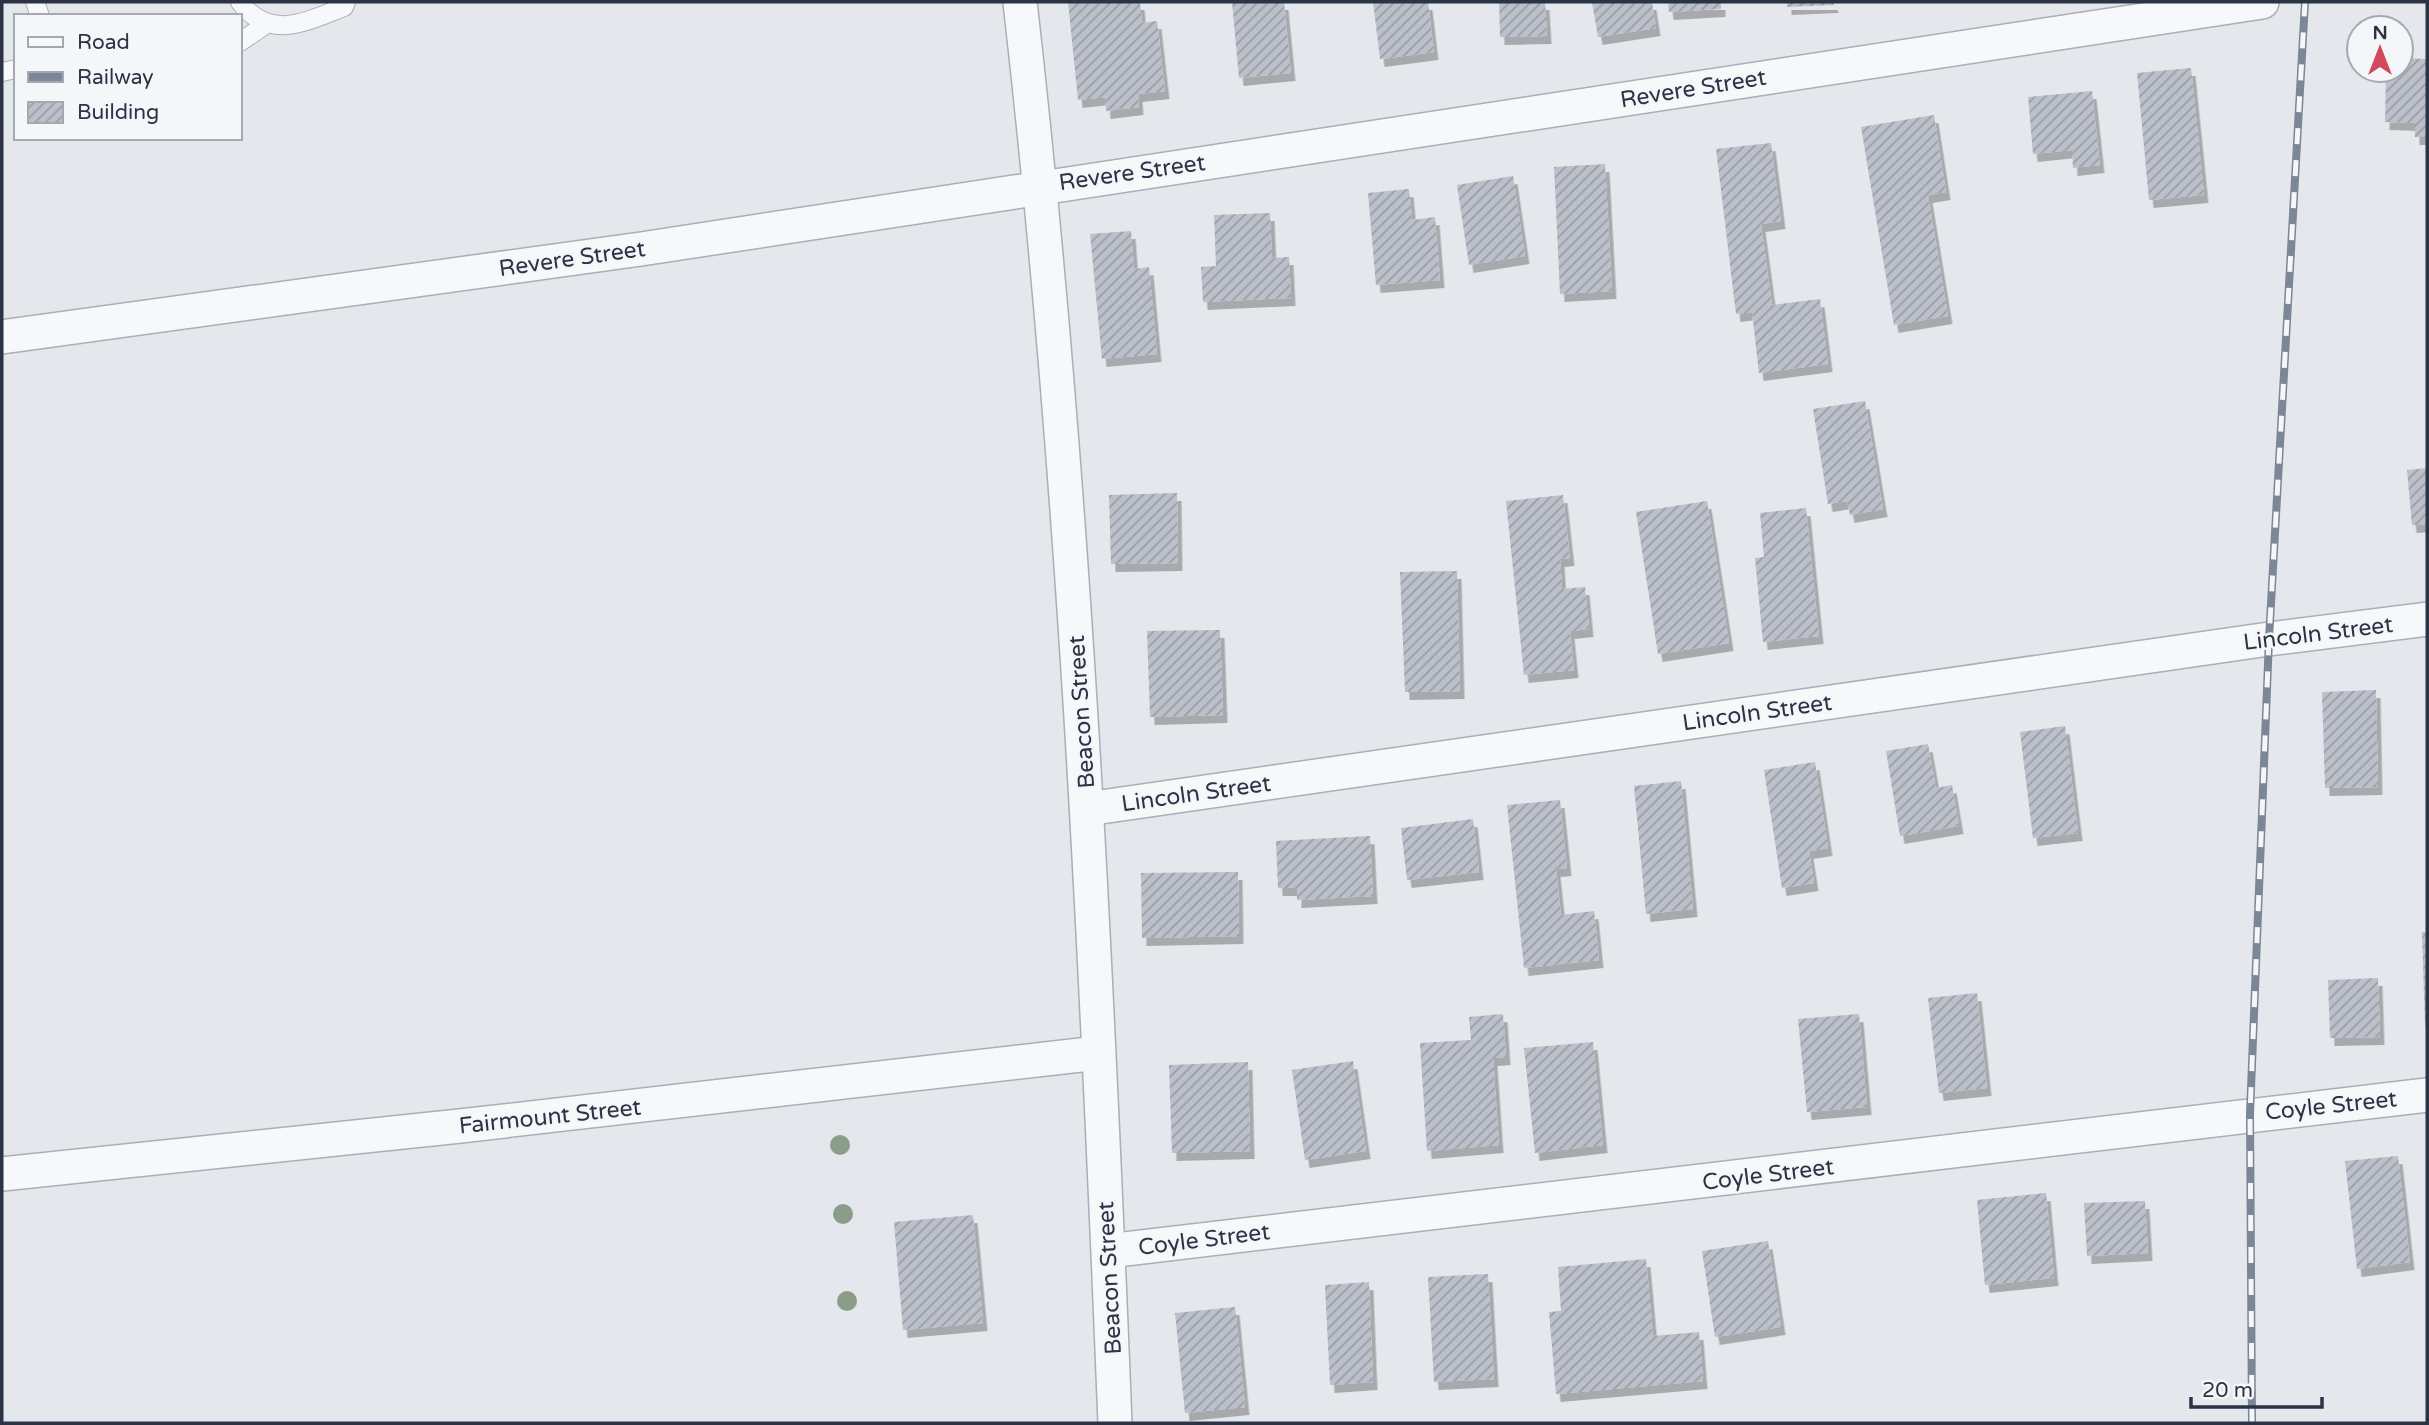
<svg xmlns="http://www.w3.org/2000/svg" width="2429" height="1425" font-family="'Varela Round',sans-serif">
<defs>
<pattern id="building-hatch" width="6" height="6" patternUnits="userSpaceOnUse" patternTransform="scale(1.75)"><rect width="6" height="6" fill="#bbc0ca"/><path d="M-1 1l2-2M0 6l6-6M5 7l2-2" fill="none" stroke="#989da6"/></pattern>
<filter id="shadow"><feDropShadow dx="4.5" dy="8" stdDeviation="0" flood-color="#0004"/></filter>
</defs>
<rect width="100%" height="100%" fill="#e4e7ec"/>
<!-- building -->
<path fill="url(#building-hatch)" filter="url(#shadow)" d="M1068,2H1140L1142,23L1157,21L1165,91L1138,94L1139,107L1106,111L1105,97L1078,100Z
M1232,2H1284L1291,73L1239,78Z
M1373,2H1428L1434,52L1380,59Z
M1499,2H1545L1547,36L1500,37Z
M1592,2H1652L1656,28L1598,37Z
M1668,2H1721V9L1669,12Z
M1787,2H1833L1834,5L1787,7Z
M2401,58L2427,59V137H2415V123L2385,122L2386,70H2401Z
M2191,68L2204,195L2149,200L2137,73Z
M2092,91L2100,165L2073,168L2072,150L2033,154L2028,97Z
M1934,115L1946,192L1928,195L1948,316L1894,325L1861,127Z
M1771,143L1781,221L1761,224L1772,305L1820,299L1828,364L1759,373L1752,312L1736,314L1716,149Z
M1605,164L1612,291L1560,294L1554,167Z
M1513,176L1525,256L1469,265L1457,185Z
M1409,189L1412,220L1435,217L1440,280L1376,285L1368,193Z
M1270,213L1272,258L1289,257L1291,298L1203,302L1201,267L1216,266L1214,215Z
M1131,231L1134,269L1149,267L1157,354L1102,359L1090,234Z
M1865,401L1883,509L1850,515L1847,501L1828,504L1813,409Z
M2427,468V524L2412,525L2407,470Z
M1177,493L1178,563L1111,564L1109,495Z
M1563,495L1570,558L1560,559L1562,589L1585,587L1589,629L1570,631L1574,670L1524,675L1506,501Z
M1707,501L1729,643L1658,654L1636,512Z
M1806,508L1819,636L1763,642L1755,558L1764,557L1760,513Z
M1457,571L1460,691L1405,692L1400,572Z
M1220,630L1223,715L1150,717L1147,631Z
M2376,690L2378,787L2325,788L2322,692Z
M2065,726L2078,833L2033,838L2020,732Z
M1928,744L1936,788L1952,785L1959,826L1900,836L1886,751Z
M1815,762L1828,848L1809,851L1814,883L1782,888L1764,770Z
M1681,781L1693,909L1646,914L1634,786Z
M1560,800L1567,868L1556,869L1561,915L1594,911L1599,960L1524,968L1507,805Z
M1473,819L1479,872L1407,880L1401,828Z
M1370,836L1373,896L1297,900V888H1278L1276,841Z
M1238,872L1239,936L1142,938L1141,873Z
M2422,932H2427V1025L2425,1026Z
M2378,978L2380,1037L2330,1038L2328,980Z
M1977,993L1987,1088L1939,1093L1928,998Z
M1503,1014L1506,1057L1493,1058L1499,1145L1427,1151L1420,1043L1471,1040L1469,1017Z
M1859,1014L1867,1107L1807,1112L1798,1019Z
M1593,1042L1603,1145L1535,1153L1524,1048Z
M1353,1061L1366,1151L1305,1160L1292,1070Z
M1248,1062L1250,1151L1172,1153L1169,1065Z
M2398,1156L2410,1262L2357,1269L2345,1161Z
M2046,1193L2054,1278L1985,1285L1977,1200Z
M2145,1201L2148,1253L2087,1256L2084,1203Z
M973,1215L983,1323L903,1330L894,1222Z
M1768,1241L1781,1327L1715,1337L1702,1251Z
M1646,1259L1653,1336L1699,1332L1703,1381L1556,1394L1549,1312L1561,1311L1558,1267Z
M1488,1274L1494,1379L1434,1382L1428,1277Z
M1369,1282L1373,1382L1330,1385L1325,1285Z
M1235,1307L1245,1407L1185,1413L1175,1313Z"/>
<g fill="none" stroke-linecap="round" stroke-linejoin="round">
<defs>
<path id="service" d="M35,2L40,16
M240,2C270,42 307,21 344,7L346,2
M240,42L268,23
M2,72L16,69"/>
<path id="minor" d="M1020,2C1074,474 1096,949 1115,1423
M2,337L641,249L2262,2
M1087,809L2269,639L2427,619
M2,1174L460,1126L1098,1053
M1108,1251L2427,1095"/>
</defs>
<!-- service casing -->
<use href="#service" stroke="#a9aeb7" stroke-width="20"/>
<!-- minor casing -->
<use href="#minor" stroke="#a9aeb7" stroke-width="36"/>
<!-- service -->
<use href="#service" stroke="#f7f8fa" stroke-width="18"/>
<!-- minor -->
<use href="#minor" stroke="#f7f8fa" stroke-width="33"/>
<defs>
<path id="rail" d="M2252,1423L2250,1114L2269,639L2305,2"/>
</defs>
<!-- rail casing -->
<use href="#rail" stroke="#7d8696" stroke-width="8"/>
<!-- rail -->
<use href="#rail" stroke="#f4f6f9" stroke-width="5" stroke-dasharray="16" stroke-linecap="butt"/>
</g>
<!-- trees -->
<g fill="#899d89">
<circle cx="840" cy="1145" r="10"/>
<circle cx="843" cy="1214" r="10"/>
<circle cx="847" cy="1301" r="10"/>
</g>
<g text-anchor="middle" stroke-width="5" stroke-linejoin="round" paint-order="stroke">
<!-- street labels -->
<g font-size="23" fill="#2b3445" stroke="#f4f6f9">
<text transform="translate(1693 88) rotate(-9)" y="8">Revere Street</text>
<text transform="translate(1132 172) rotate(-8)" y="8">Revere Street</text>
<text transform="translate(572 258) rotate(-8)" y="8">Revere Street</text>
<text transform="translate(2318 633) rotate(-7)" y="8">Lincoln Street</text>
<text transform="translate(1081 712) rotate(-94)" y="8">Beacon Street</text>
<text transform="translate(1757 712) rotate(-8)" y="8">Lincoln Street</text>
<text transform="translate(1196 793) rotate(-8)" y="8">Lincoln Street</text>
<text transform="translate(2331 1105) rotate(-6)" y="8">Coyle Street</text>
<text transform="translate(550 1116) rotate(-6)" y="8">Fairmount Street</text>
<text transform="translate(1768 1174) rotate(-7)" y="8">Coyle Street</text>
<text transform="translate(1204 1239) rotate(-7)" y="8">Coyle Street</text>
<text transform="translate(1109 1278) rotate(-93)" y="8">Beacon Street</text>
</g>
</g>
<!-- border -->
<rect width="2429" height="1425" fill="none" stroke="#2b3445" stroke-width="7"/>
<!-- legend -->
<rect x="14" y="14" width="228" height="126" fill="#f4f6f9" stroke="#a4a8b1" stroke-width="2"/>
<rect x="28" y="37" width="35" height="10" fill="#f7f8fa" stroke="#a4a8b1" stroke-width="2"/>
<text x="77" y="49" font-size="21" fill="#2b3445">Road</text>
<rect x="28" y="72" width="35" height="10" fill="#7d8696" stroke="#a4a8b1" stroke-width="2"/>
<text x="77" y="84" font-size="21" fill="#2b3445">Railway</text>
<rect x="28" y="102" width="35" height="21" fill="url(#building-hatch)" stroke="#a4a8b1" stroke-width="2"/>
<text x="77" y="119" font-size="21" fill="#2b3445">Building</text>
<!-- north arrow -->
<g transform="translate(2380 49)"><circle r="33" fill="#f4f6f9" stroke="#a4a8b1" stroke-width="2"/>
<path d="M0-5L12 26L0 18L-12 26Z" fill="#d1495b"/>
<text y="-10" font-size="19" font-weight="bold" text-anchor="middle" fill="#2b3445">N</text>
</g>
<!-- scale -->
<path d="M2191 1397v10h131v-10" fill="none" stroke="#2b3445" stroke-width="3.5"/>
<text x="2202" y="1397" font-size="21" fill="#2b3445" stroke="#f4f6f9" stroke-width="5" paint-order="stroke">20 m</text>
</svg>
